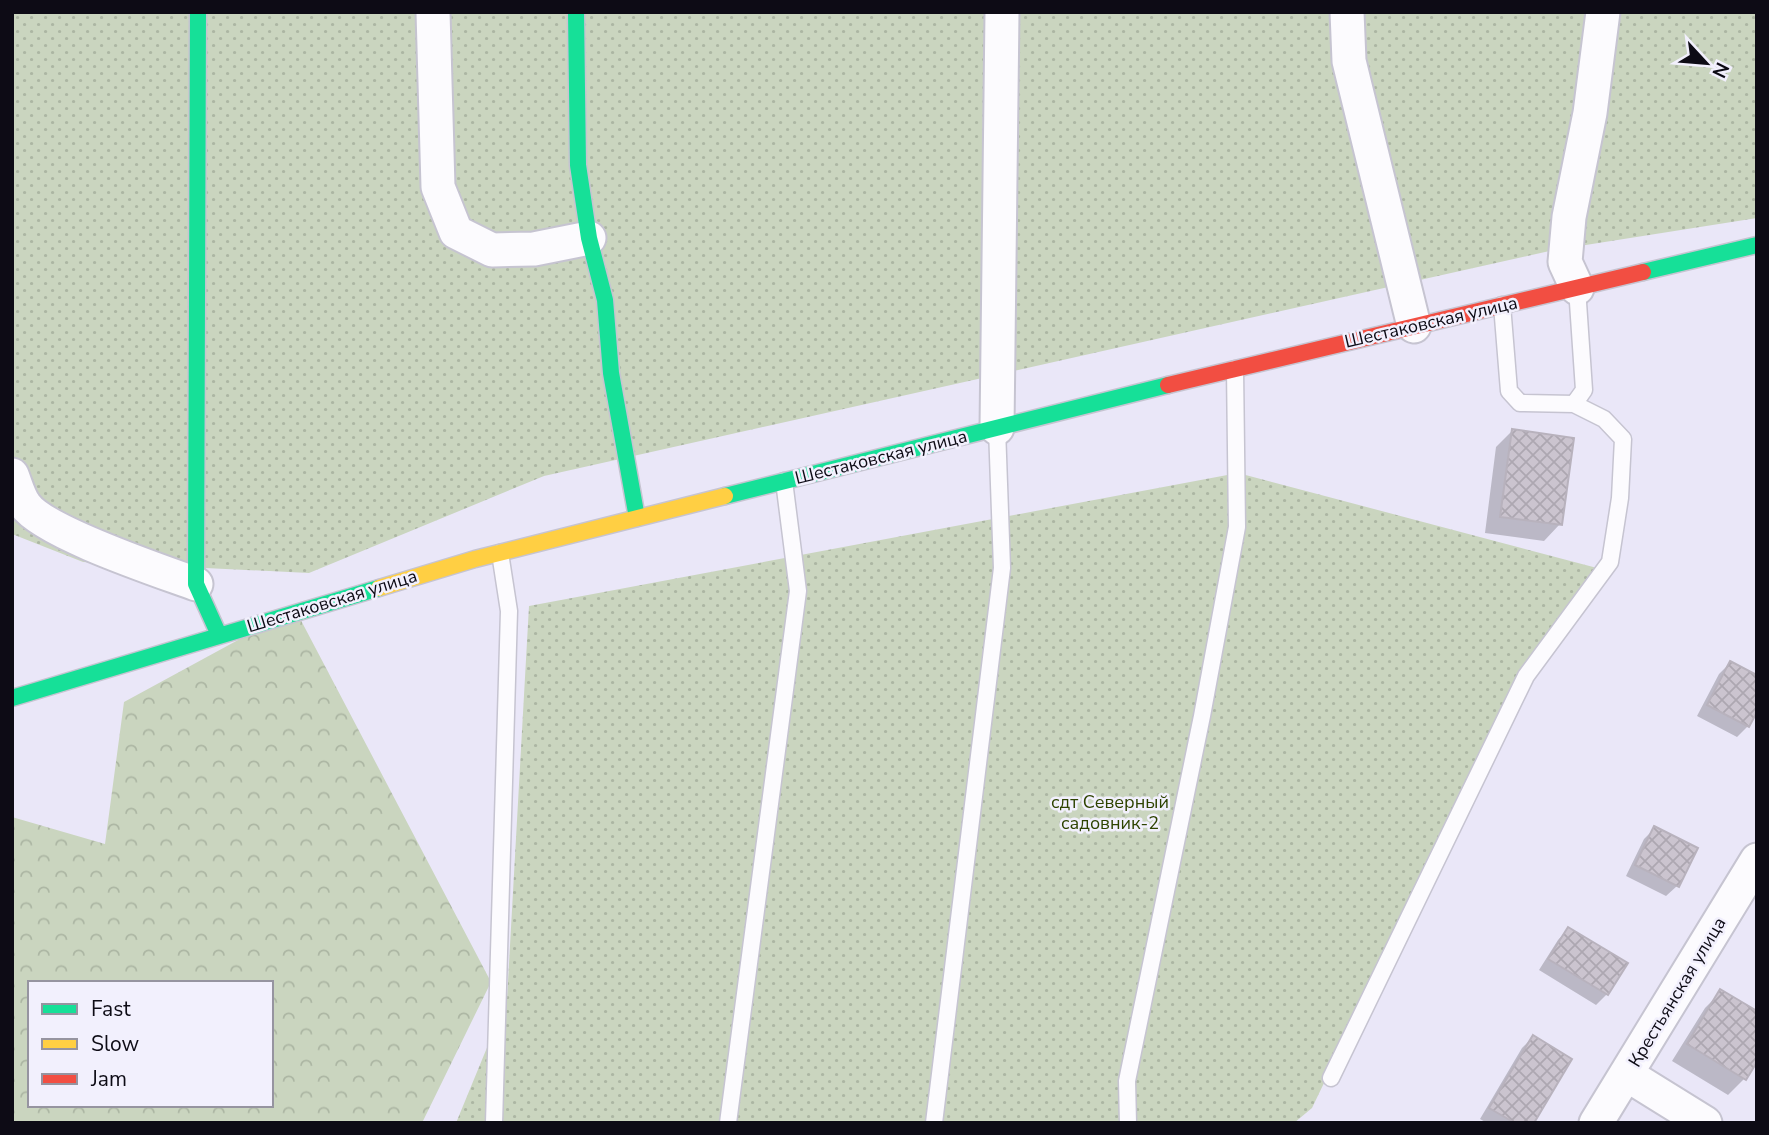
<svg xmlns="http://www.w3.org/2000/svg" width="1769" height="1135" font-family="'Nunito Sans',sans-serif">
<defs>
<pattern id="forest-crowns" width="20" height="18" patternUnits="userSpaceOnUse" patternTransform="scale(1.75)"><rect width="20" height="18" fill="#cad5bf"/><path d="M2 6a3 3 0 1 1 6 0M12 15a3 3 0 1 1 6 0" fill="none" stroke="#acb6a3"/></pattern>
<pattern id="garden-dots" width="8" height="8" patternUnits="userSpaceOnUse" patternTransform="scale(1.75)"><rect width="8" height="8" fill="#cad5bf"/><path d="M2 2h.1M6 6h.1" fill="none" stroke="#acb6a3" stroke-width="1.8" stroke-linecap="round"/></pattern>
<pattern id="building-cross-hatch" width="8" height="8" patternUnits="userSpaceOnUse" patternTransform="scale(1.75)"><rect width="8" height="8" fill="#cbc4cf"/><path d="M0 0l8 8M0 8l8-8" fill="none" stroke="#ada7b1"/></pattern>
</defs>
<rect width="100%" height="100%" fill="#eae7f8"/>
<!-- forest -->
<path fill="url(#forest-crowns)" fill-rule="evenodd" d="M295,609L491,982L422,1123H12V817L105,844L124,702ZM30,983H271V1105H30Z"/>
<!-- garden -->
<path fill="url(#garden-dots)" d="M12,12H1757V218L1554,250L544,476L309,573L83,562L12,534Z
M1238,473L1597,568L1522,670L1312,1108L1294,1123H456L507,999L529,606Z"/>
<!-- shadow -->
<path fill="#0003" d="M1512,431L1560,524L1544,541L1485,533L1496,447Z
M1730,663L1748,726L1737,737L1697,716L1719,674Z
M1655,828L1677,886L1666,896L1626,876L1644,839Z
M1568,929L1607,994L1596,1005L1539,970L1558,940Z
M1721,992L1744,1079L1728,1095L1672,1061L1705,1008Z
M1533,1037L1532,1123H1487L1480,1119L1522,1048Z"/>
<!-- building -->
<path fill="url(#building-cross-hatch)" stroke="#b8b2bd" stroke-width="2" d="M1512,429L1574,438L1562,525L1500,517Z
M1730,661L1757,675V712L1749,727L1707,705Z
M1654,826L1698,848L1679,887L1635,865Z
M1568,927L1628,963L1608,995L1548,959Z
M1720,989L1757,1011V1062L1746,1080L1687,1044Z
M1533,1035L1572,1059L1534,1123H1515L1489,1108Z"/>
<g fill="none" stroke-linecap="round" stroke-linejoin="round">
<defs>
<path id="lane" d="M1502,305L1509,391L1520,403L1574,404L1584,390L1577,288
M1331,1078L1526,676L1610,562L1620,498L1623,439L1604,419L1574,404
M494,1123L509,611L500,553
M728,1123L798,591L784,481
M934,1123L1002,568L997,428
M1128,1123L1127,1081L1202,716L1237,527L1235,369"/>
<path id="street" d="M433,12L438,187L456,232L492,250L534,249L589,238
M1347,12L1349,61L1414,326
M1577,288L1565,262L1569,217L1590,113L1603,12
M997,428L1002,12
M12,475C16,485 19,497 25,505C45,533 161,571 196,584
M1626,1074L1705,1123
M1596,1123L1757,860"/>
<path id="fast" d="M198,12L196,584L219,635
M576,12L578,165L589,238L605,300L611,373L637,518
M1643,272L1757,245
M725,496L1168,385
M12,698L379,588"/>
<path id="slow" d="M379,588L475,559L725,496"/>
<path id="jam" d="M1168,385L1643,272"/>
</defs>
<!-- lane casing -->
<use href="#lane" stroke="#c6c4d1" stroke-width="19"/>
<!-- street casing -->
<use href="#street" stroke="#c6c4d1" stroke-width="37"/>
<!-- fast casing -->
<use href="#fast" stroke="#c6c4d1" stroke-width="19"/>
<!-- slow casing -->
<use href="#slow" stroke="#c6c4d1" stroke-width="19"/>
<!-- jam casing -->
<use href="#jam" stroke="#c6c4d1" stroke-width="19"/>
<!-- lane -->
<use href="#lane" stroke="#fcfbfe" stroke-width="16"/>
<!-- street -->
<use href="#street" stroke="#fcfbfe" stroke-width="33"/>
<!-- fast -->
<use href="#fast" stroke="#16e098" stroke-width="16"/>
<!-- slow -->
<use href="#slow" stroke="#ffcf43" stroke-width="16"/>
<!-- jam -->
<use href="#jam" stroke="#f24e42" stroke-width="16"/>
</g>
<g text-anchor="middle" stroke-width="5" stroke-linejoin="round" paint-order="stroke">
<!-- street labels -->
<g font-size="18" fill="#0d0b15" stroke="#f2f0fd">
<text transform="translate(1431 322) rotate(-13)" y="6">Шестаковская улица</text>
<text transform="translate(881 457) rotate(-14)" y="6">Шестаковская улица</text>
<text transform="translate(332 601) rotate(-17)" y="6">Шестаковская улица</text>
<text transform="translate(1677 992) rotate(-59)" y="6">Крестьянская улица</text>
</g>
<!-- park labels -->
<g font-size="18" fill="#2e4300" stroke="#f2f0fd">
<text x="1110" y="808">сдт Северный<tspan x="1110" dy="21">садовник-2</tspan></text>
</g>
</g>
<!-- border -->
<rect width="1769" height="1135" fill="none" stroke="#0d0b15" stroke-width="28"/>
<!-- legend -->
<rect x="28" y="981" width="245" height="126" fill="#f2f0fd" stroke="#9694a0" stroke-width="2"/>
<rect x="42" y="1004" width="35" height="10" fill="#16e098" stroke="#9694a0" stroke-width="2"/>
<text x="91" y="1016" font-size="21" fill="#0d0b15">Fast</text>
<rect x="42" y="1039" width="35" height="10" fill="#ffcf43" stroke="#9694a0" stroke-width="2"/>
<text x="91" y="1051" font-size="21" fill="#0d0b15">Slow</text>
<rect x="42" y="1074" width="35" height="10" fill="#f24e42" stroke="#9694a0" stroke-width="2"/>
<text x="91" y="1086" font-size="21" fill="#0d0b15">Jam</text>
<!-- north arrow -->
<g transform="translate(1706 63) rotate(116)" stroke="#f2f0fd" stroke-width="5" paint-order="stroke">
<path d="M0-5L12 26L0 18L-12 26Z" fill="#0d0b15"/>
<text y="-10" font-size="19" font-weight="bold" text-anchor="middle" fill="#0d0b15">N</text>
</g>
</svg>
